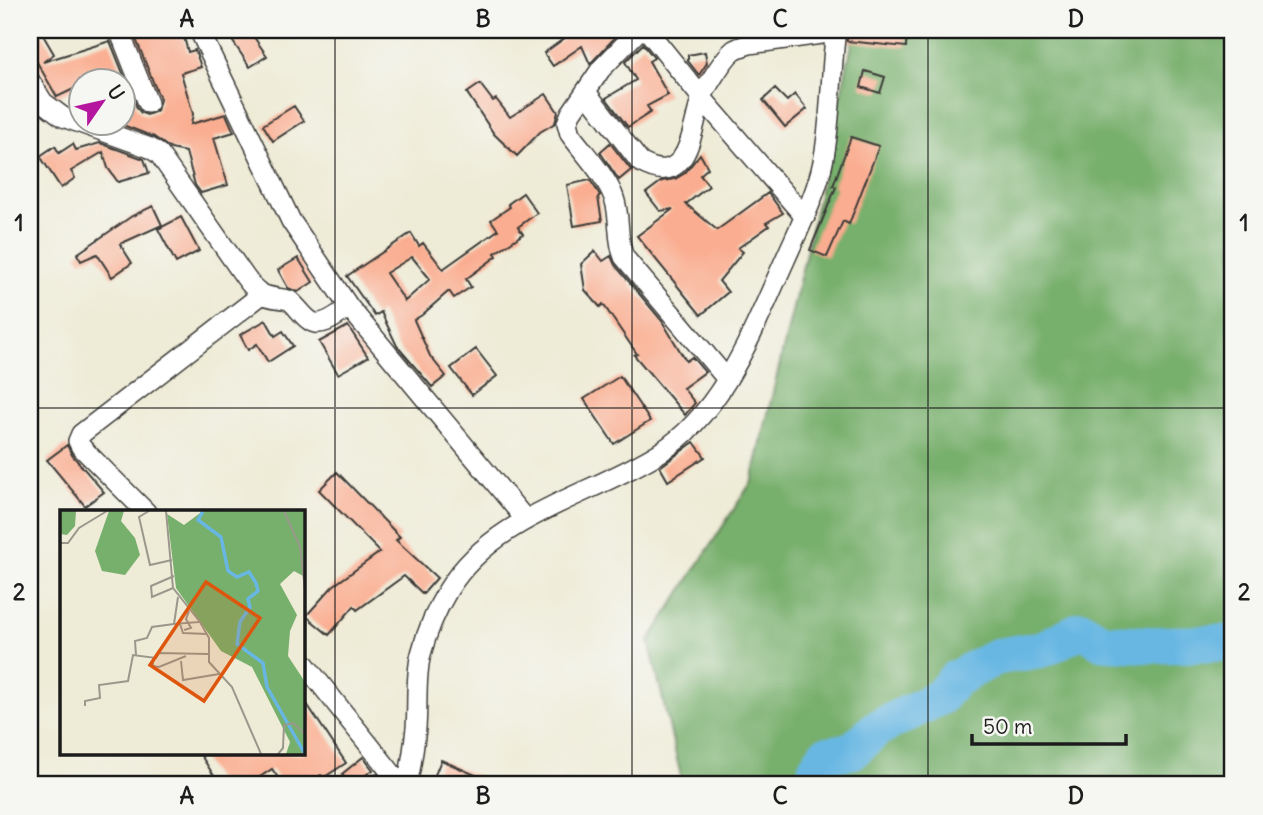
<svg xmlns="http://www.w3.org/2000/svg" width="1263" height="815" font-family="Delius,sans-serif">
<rect width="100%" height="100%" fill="#f6f6f2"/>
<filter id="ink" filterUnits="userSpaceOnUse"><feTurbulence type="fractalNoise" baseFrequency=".0143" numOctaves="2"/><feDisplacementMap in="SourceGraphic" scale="14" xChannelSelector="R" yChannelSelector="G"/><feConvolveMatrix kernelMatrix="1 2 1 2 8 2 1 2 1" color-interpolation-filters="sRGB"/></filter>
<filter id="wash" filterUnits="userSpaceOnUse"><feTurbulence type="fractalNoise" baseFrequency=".00686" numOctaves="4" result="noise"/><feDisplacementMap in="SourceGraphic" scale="28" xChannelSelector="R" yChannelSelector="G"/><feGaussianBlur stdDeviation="1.57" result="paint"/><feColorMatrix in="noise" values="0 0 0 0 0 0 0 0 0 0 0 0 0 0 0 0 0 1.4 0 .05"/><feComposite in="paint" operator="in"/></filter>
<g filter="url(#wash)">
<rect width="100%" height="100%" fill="#eeebd6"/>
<!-- forest -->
<path fill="#77af6c" stroke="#4a6644" stroke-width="2" d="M855,30H1233V785H683L649,641L752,481L808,244Z"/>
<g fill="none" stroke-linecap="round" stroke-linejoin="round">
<!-- river -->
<path stroke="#68b7e3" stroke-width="37" d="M816,785V769L825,755L852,751L876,729L940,697L955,679L996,657L1043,649L1082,629L1103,642L1153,645L1233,643"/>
</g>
<g id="blocks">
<!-- building -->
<path fill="#faad90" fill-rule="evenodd" d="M30,30H40L54,54L43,62L110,41L137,108L141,113L147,115L157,111L160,99L134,34L149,30H182L188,52L195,50L201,67L181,73L193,114L191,124L226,114L234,132L214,138L228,185L201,193L195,185L186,152L171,149L154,137L115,122H122V80H80V86L57,97L30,50Z
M225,30H249L267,56L250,67Z
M576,30H622L590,64L582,46L553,66L544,53Z
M848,30H907L906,47L847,41Z
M643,44L654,58L649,61L668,95L647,106L651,112L628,127L606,98L636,80L625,62Z
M705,52L707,63L699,75L688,61V55Z
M865,71L885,77L880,93L861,87Z
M480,84L493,101L496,99L510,117L546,94L558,112L555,123L540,132L517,156L494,134L467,93Z
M775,89L787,101L795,94L807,109L785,127L763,100Z
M294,106L304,121L273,141L263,125Z
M851,137L879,146L849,224L843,221L827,257L810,250L836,187L833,186Z
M100,143L144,159L149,173L118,182L108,168L103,152L71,171L75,178L61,188L40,156L55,146L59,153L73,144L76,150Z
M610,143L631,170L619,180L600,152Z
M700,154L708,168L700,175L709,186L686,204L717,230L768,193L783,213L766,223L769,226L738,248L743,252L719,281L728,292L701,315L637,236L673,209L660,211L646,193L662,181L675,179L685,173Z
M590,180L600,195L598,197L602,221L574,226L567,185Z
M523,193L537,213L518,227L523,234L495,253L497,256L466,279L471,287L454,298L449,291L422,315L414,320L430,356L446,376L432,387L397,346L381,312L375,316L347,276L411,233L419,246L423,243L443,269L498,230L491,220L510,207L508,204ZM412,257L430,279L405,301L386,273Z
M153,206L162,225L120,244L132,263L112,277L97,254L81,261L77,254L132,216Z
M181,217L199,251L176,263L158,229Z
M595,251L603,261L611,256L615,265L662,321L686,361L692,357L705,372L683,388L695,403L685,415L634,355L637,354L603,304L600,307L585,290L581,264Z
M298,258L313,282L298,292L288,288L278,270Z
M266,320L275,336L283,331L293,346L268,362L257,344L248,350L240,335Z
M348,326L368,357L338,374L319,342Z
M476,349L497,376L472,395L451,368Z
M620,376L650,421L614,444L584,399Z
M694,442L705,457L668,481L660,467Z
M67,445L72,455L104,492L85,506L47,460Z
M337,472L400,537L396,540L437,578L423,594L404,576L357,610L354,606L329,635L306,616L333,586L380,552L319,490Z
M303,698L346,763L323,778L321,775L305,785H283L272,769L248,785H220L200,754H303Z
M363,757L373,770L351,785L342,774Z
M441,760L498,785H431Z"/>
</g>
</g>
<g filter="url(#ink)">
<use href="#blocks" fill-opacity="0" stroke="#3c3b38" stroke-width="2"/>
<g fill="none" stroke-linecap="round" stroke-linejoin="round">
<defs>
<path id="street" d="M119,30L148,103
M199,30L291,221L349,307L526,520
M639,30L601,69L571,113L567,123L570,134C583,152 607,177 614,198C621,217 616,238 624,257L726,378
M647,30L702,98L805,217
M30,81L43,102L63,117L150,148L159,154L245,277C260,298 265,296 289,300C297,306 301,314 309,320C321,330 339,314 349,307
M586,92L640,162C689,190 691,130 701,100C705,88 724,58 734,50C739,47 744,46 749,44L836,32
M146,512L81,447L78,441L81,434L261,295
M303,662L397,780
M375,785L407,778
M407,785C411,767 414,747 416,728C418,704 415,677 421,654C427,631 436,610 448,590C494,515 589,497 659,453C724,412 754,328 785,260C799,228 816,196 823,162C832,119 830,73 836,30"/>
</defs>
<!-- street casing -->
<use href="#street" stroke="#3c3b38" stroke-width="22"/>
<!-- street -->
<use href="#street" stroke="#fff" stroke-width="19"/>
</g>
</g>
<!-- grid -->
<path fill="none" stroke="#1c1c1c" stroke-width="2" stroke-opacity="0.55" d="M335,30V785M632,30V785M928,30V785M30,408H1233"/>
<!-- overview -->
<g transform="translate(60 510)">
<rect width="245" height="245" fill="#eeebd6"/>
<path d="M0,1H16L15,16L7,25L0,24ZM49,1H64L61,11L75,28L80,45L65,65L42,61L35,41ZM143,1H245V67L234,61L220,74L237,105L230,121L228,146L245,172V244H226L230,232L192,157L161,141L116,78L107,4L124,15Z" fill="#77af6c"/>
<path fill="none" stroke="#68b7e3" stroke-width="3.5" d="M143,1L138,10L161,27L168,61L177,67L189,62L196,73L198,81L188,89L190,97L180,112L177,134L203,153L207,177L245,244"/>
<path fill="none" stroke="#9a988c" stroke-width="2" d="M89,1L79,7L90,55L112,50M106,1L113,78M224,1L240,37L245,79M0,33H8L19,18L47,1M114,66L91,76L92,87L113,78L140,112L149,128V152L172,177L201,244M118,87L114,114L139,112M120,114L123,123L147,124M124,120L131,118L126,109L129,101M76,145L75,131L87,128L92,117L114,114M93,148V156L99,157L126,146M121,151L123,170L159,164M25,196V191L40,188L39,175L68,171L73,145L96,148L99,143L148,144M218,244L223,238L224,215L233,213L245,224"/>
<path fill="#de560d" fill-opacity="0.15" stroke="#de560d" stroke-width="3.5" d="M146,72L200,108L144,191L90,155Z"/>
<rect width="245" height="245" fill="none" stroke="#1c1c1c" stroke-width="3.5"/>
</g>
<!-- margin -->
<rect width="1263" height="815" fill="none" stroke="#f6f6f2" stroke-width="77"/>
<!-- north arrow -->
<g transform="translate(102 102) rotate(56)"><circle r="33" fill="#f6f6f2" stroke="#9f9f9c" stroke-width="2"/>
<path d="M0-5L12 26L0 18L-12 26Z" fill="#b5179e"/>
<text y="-10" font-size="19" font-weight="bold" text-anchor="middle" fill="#1c1c1c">U</text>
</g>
<!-- scale -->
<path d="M972 734v10h154v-10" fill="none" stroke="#1c1c1c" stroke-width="3.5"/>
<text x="983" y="734" font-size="21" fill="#1c1c1c" stroke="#f6f6f2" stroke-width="5" paint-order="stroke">50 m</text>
<rect x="38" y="38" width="1186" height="738" fill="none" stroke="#1c1c1c" stroke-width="2.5"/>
<g font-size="23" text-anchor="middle" font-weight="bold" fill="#1c1c1c">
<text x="187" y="27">A</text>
<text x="483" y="27">B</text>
<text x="780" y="27">C</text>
<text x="1076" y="27">D</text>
<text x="19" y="231">1</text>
<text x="1244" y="231">1</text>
<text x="19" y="600">2</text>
<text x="1244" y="600">2</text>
<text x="187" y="804">A</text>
<text x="483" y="804">B</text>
<text x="780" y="804">C</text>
<text x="1076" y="804">D</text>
</g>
</svg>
